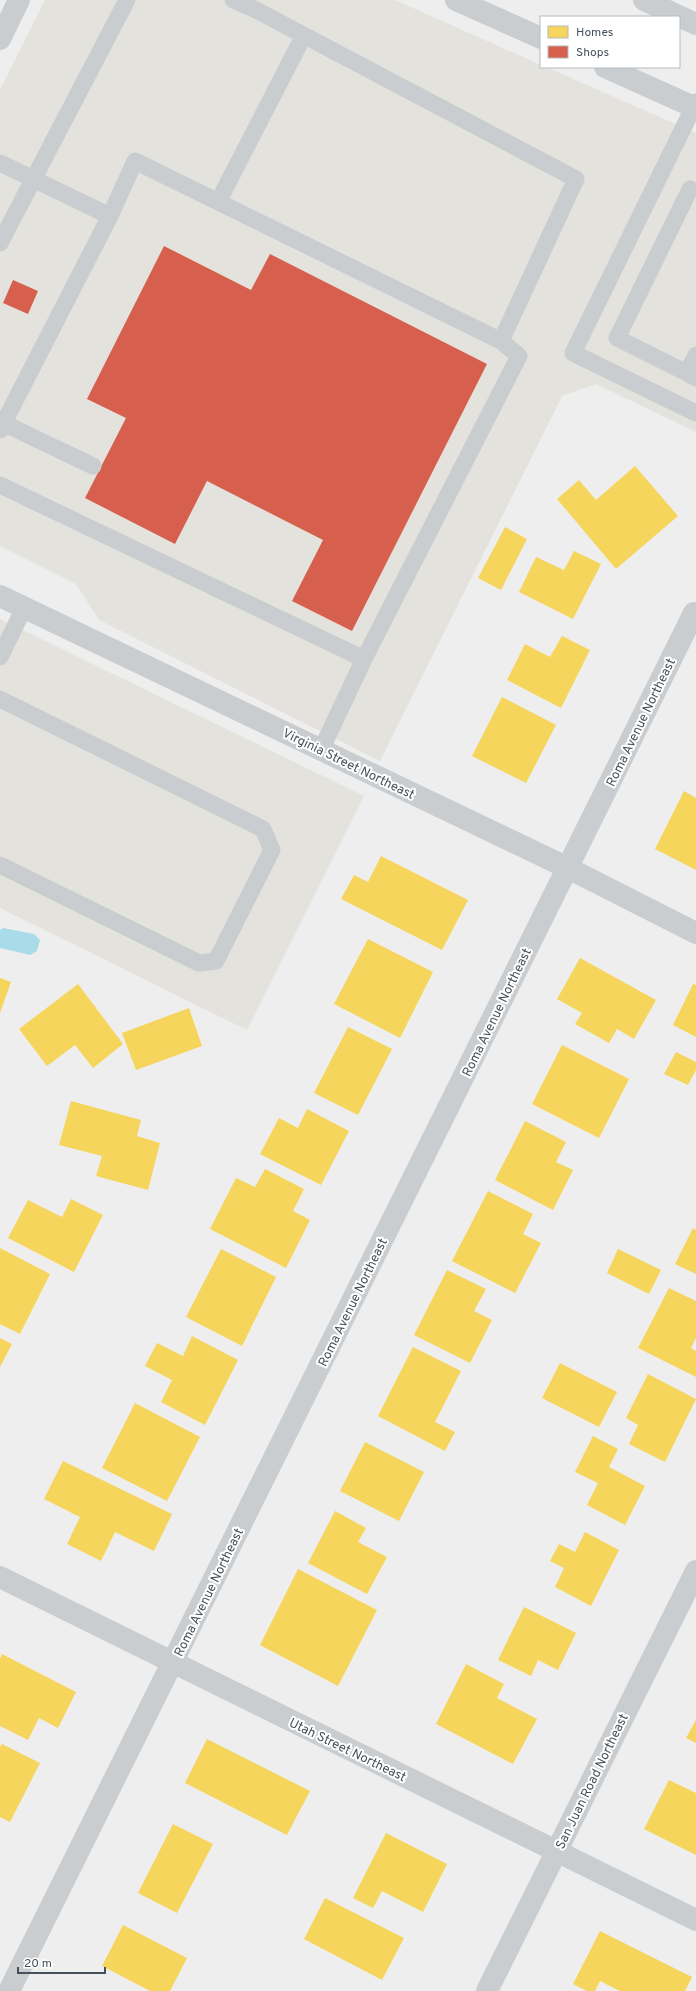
<svg xmlns="http://www.w3.org/2000/svg" width="696" height="1991" font-family="Overpass,sans-serif">
<rect width="100%" height="100%" fill="#efeeee"/>
<!-- commercial -->
<path fill="#e4e2dc" d="M45,0H395L541,65V67H546L696,133V432L596,384L562,396L380,761L99,620L76,584L0,546V90Z
M0,619L364,796L247,1030L0,908Z"/>
<!-- water -->
<path fill="#aadbe9" d="M3,928L34,934L40,940L37,951L30,955L0,948V930Z"/>
<!-- homes -->
<path fill="#f6d55c" d="M635,466L678,516L616,569L557,499L579,480L596,500Z
M505,527L527,539L501,590L478,578Z
M574,551L601,564L573,619L519,592L536,557L564,570Z
M562,636L590,650L561,708L507,680L525,644L550,657Z
M502,697L556,725L526,783L472,756Z
M684,791L696,798V870L655,849Z
M381,856L468,900L442,950L341,899L354,875L368,882Z
M368,939L433,972L400,1038L334,1004Z
M580,958L656,1000L634,1039L617,1029L609,1043L575,1024L582,1013L557,999Z
M0,978L11,982L0,1013Z
M78,984L123,1044L93,1068L75,1045L47,1066L19,1029Z
M693,984L696,985V1037L673,1025Z
M189,1008L202,1046L136,1070L122,1033Z
M348,1027L392,1049L358,1115L314,1093Z
M562,1045L629,1079L599,1138L532,1104Z
M676,1052L696,1062V1070L688,1085L664,1074Z
M71,1101L141,1120L137,1136L160,1143L148,1190L96,1176L102,1156L59,1145Z
M307,1109L349,1131L321,1185L260,1154L279,1118L298,1128Z
M525,1121L566,1142L556,1162L573,1170L553,1210L495,1180Z
M265,1169L304,1189L293,1211L310,1220L286,1268L210,1229L236,1178L255,1187Z
M488,1191L533,1214L523,1234L541,1243L515,1293L452,1261Z
M71,1199L103,1215L74,1272L8,1238L28,1200L62,1217Z
M693,1228L696,1230V1274L675,1264Z
M0,1248L50,1274L20,1334L0,1324Z
M221,1249L276,1277L242,1346L186,1317Z
M618,1249L661,1270L649,1294L607,1273Z
M447,1270L486,1289L474,1311L492,1320L470,1363L414,1335Z
M669,1288L696,1301V1338L691,1348L696,1351V1377L638,1348Z
M192,1336L238,1360L205,1425L161,1402L172,1380L145,1366L157,1343L183,1356Z
M0,1338L12,1344L0,1367Z
M413,1347L461,1371L435,1422L455,1432L445,1451L378,1416Z
M560,1363L617,1392L599,1427L542,1398Z
M648,1374L696,1399L665,1462L629,1444L638,1425L626,1418Z
M135,1403L200,1437L167,1501L102,1468Z
M593,1436L618,1449L609,1467L645,1486L625,1525L587,1505L598,1483L575,1472Z
M365,1442L424,1472L399,1521L340,1491Z
M63,1461L172,1514L154,1551L115,1532L101,1561L67,1544L80,1517L44,1499Z
M335,1511L366,1528L358,1542L387,1557L367,1594L308,1563Z
M585,1532L619,1550L591,1606L555,1587L564,1568L550,1561L559,1544L575,1552Z
M298,1569L377,1610L338,1686L260,1645Z
M524,1607L576,1633L558,1670L538,1660L531,1676L498,1660Z
M2,1654L76,1692L58,1728L39,1718L28,1740L0,1726V1659Z
M466,1664L504,1684L497,1698L537,1719L513,1764L436,1724Z
M696,1720V1743L686,1738Z
M207,1739L310,1791L287,1835L185,1783Z
M2,1744L40,1763L10,1822L0,1817V1747Z
M669,1780L696,1793V1855L644,1829Z
M173,1824L213,1844L177,1913L138,1893Z
M386,1833L447,1864L423,1912L382,1891L373,1908L353,1898Z
M325,1898L404,1938L382,1980L304,1939Z
M123,1925L187,1958L170,1991H150L102,1966Z
M600,1931L692,1977L685,1991H620L600,1981L595,1991H587L573,1984Z"/>
<!-- shops -->
<path fill="#d6604d" d="M164,246L251,290L270,254L487,364L352,631L292,601L323,540L207,481L175,544L85,498L126,418L87,399Z
M13,280L38,291L28,314L3,303Z"/>
<g fill="none" stroke-linecap="round" stroke-linejoin="round">
<!-- service -->
<path stroke="#cacdcf" stroke-width="17" d="M696,102L573,353L696,413
M0,163L110,216
M218,202L304,35
M0,243L127,0
M696,355L687,373L696,378
M687,373L617,338L690,189
M3,423L93,466
M0,430L110,216L135,161L501,341
M0,485L364,659L519,356L501,341L576,179L256,10L233,0
M0,657L24,608
M0,699L263,829L272,850L216,961L199,963L0,865
M321,750L364,659"/>
<!-- minor -->
<path stroke="#cacdcf" stroke-width="22" d="M0,596L568,868L696,933
M0,1577L696,1920
M9,1991L694,613
M487,1991L696,1571"/>
<!-- secondary -->
<path stroke="#cacdd0" stroke-width="22" d="M456,0L541,38
M644,0L696,24
M0,39L19,0
M605,67L696,108"/>
</g>
<g text-anchor="middle" stroke-width="4" stroke-linejoin="round" paint-order="stroke">
<!-- street labels -->
<g font-size="13" fill="#46505a" stroke="#fff">
<text transform="translate(640 722) rotate(-64)" y="5">Roma Avenue Northeast</text>
<text transform="translate(349 763) rotate(26)" y="5">Virginia Street Northeast</text>
<text transform="translate(496 1012) rotate(-64)" y="5">Roma Avenue Northeast</text>
<text transform="translate(352 1302) rotate(-64)" y="5">Roma Avenue Northeast</text>
<text transform="translate(208 1592) rotate(-64)" y="5">Roma Avenue Northeast</text>
<text transform="translate(348 1749) rotate(26)" y="5">Utah Street Northeast</text>
<text transform="translate(591 1781) rotate(-64)" y="5">San Juan Road Northeast</text>
</g>
</g>
<!-- legend -->
<rect x="540" y="16" width="140" height="52" fill="#ffffff" stroke="#b5b9bd"/>
<rect x="548" y="26" width="20" height="12" fill="#f6d55c" stroke="#b5b9bd"/>
<text x="576" y="36" font-size="12" fill="#46505a">Homes</text>
<rect x="548" y="46" width="20" height="12" fill="#d6604d" stroke="#b5b9bd"/>
<text x="576" y="56" font-size="12" fill="#46505a">Shops</text>
<!-- scale -->
<path d="M18 1967v6h87v-6" fill="none" stroke="#46505a" stroke-width="2"/>
<text x="24" y="1967" font-size="12" fill="#46505a" stroke="#ffffff" stroke-width="3" paint-order="stroke">20 m</text>
</svg>
